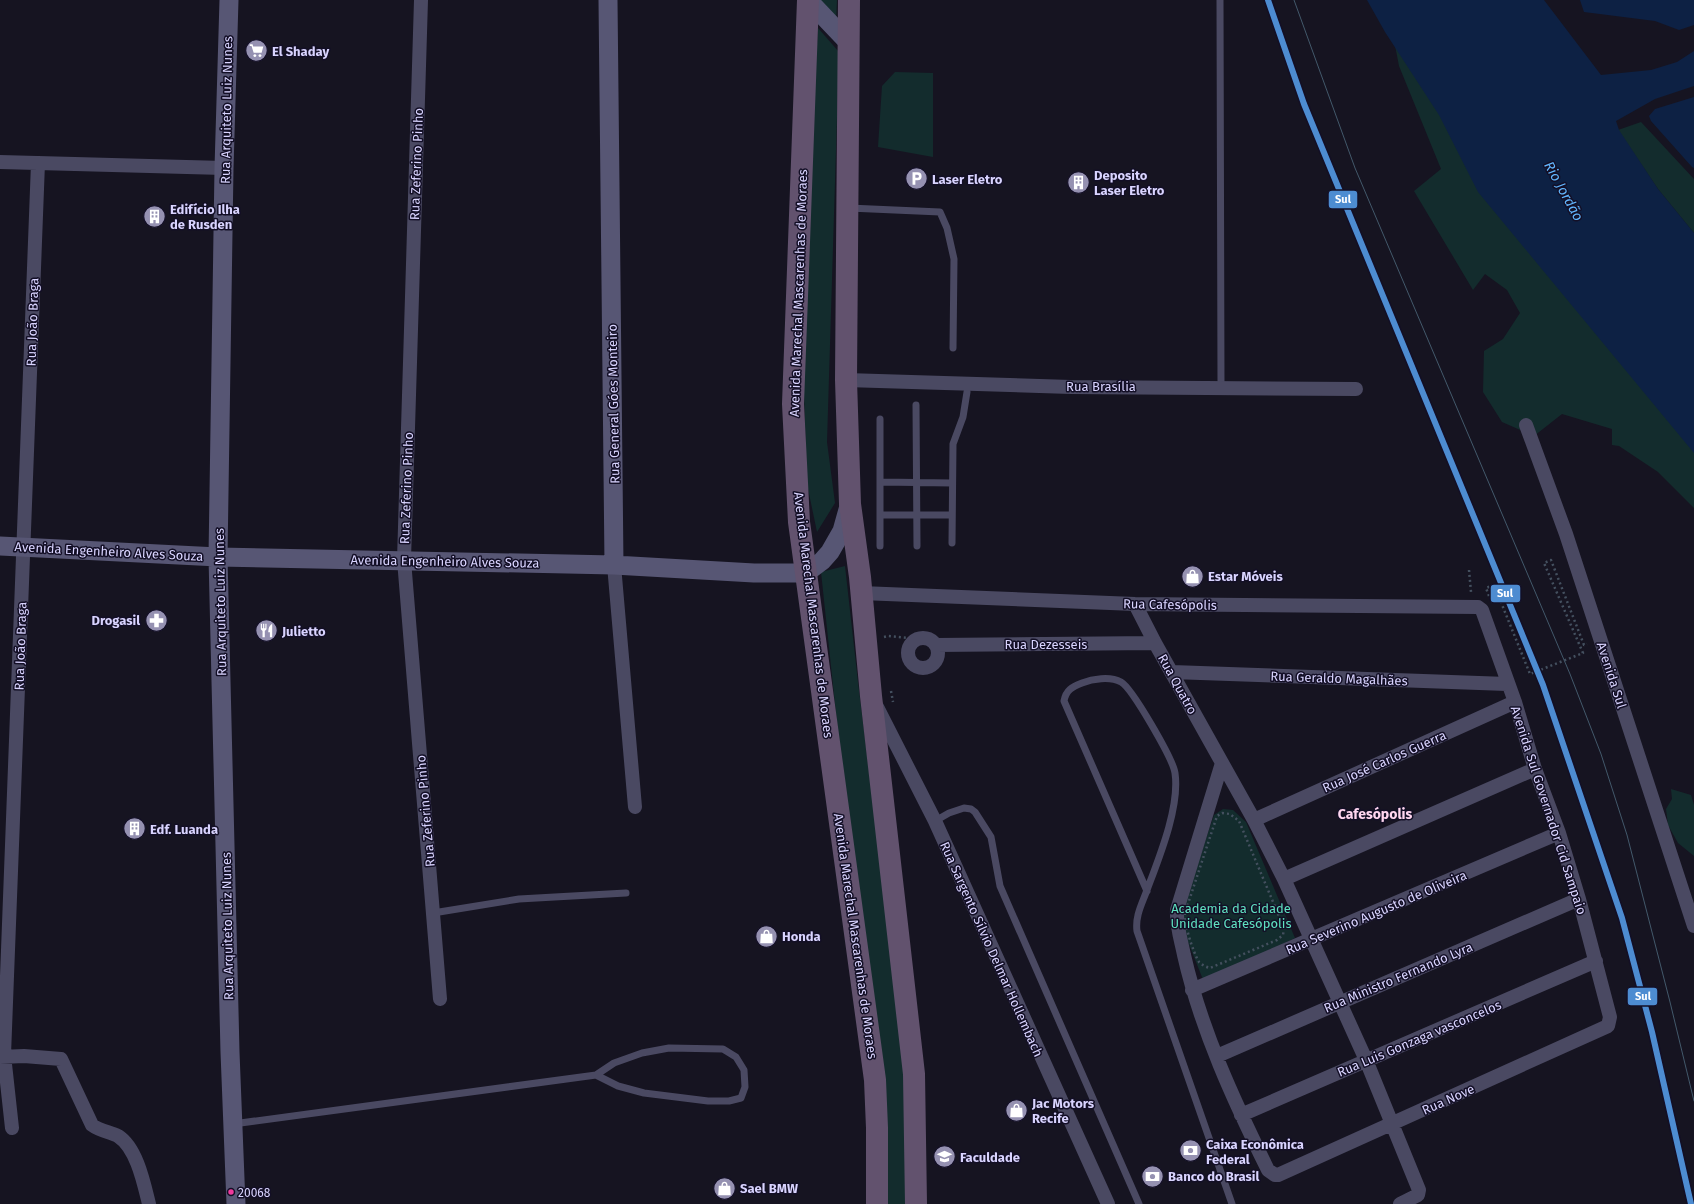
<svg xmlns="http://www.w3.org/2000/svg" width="1694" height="1204" font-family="'Fira Sans',sans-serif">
<rect width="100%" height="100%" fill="#161421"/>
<!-- green -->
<path fill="#132c2d" d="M817,0H837L836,23Z
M1388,9L1694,413V508L1658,472L1619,446L1612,445V429L1562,414L1534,436L1502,422L1483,392L1484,351L1503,339L1520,313L1507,290L1485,274L1473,290L1414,191L1441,169L1399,66Z
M818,28L839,52L827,442L835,503L817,532L807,484L803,364L810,230L812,126Z
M895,72L933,73V157L878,147L882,86Z
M1641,122L1694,179V233L1658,189L1618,130Z
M845,566L858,682L898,1006L907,1109L909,1204H882L840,751L821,572Z
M1671,789L1691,795L1694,805V856L1678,843L1668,825L1666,809L1672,799Z
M1223,809L1233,810L1246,822L1295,938L1204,982L1180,922V915L1214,815Z"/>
<!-- water -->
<path fill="#0d2144" d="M1367,0H1544L1601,75L1651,70L1677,62L1694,51V86L1655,99L1616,121L1619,130L1658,189L1694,233V453L1478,192L1439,115L1385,32Z
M1580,0H1694V25L1679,30L1655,21L1584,12Z
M1694,97V168L1692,167L1651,121L1649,116L1655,109Z"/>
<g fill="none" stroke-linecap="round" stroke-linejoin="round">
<!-- path -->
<path stroke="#44505f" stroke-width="2.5" stroke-dasharray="2 3" stroke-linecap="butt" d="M1469,570L1471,592
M1489,596L1486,588L1494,585L1530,674L1583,653L1544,563L1551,560L1584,645L1587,644
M884,637L888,636L918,639
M891,691L893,702
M1222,813L1230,814L1239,821L1284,928L1283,935L1277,940L1210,968C1206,967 1202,965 1199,962C1193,952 1184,924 1185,913L1217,816Z"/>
<!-- service -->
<path stroke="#4a4962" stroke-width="7" d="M1220,0L1221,387
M849,208L940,212L947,228L954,259L953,348
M916,405L917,546
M880,419V482L952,483
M880,482V546
M880,515H952
M952,543L953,444L963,417L967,392
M935,821L949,813L964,808L971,809L975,812L991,837L1000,886L1139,1204
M1147,891L1064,701C1066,690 1072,687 1082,683C1092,679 1110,676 1121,682C1132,688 1173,759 1175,773C1180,807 1159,858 1147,890C1142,904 1135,916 1137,931L1232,1204
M433,913L519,899L626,893
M233,1124L596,1075L614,1063L642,1053L669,1048L723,1049L736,1057L744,1070L745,1087L741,1098L729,1101H708L644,1093L618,1086L596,1075"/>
<!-- minor -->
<path stroke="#4a4962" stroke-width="14" d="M421,0L404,560L440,999
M0,162L224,168
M846,380L1071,387L1356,389
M1526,425L1566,534L1694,926
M614,565L635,807
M861,593L1135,604L1478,607L1482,610L1515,702L1535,769L1559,833L1579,899L1610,1017L1608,1026L1278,1175H1275L1268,1170C1234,1101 1201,1030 1184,955C1181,940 1176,925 1177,910L1222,763
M1135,604L1155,643L1254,820L1284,879L1366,1060L1419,1190L1418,1195L1400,1204
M908 653a15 15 0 1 1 30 0a15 15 0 1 1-30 0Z
M936,645L1155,643
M1172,672L1507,684
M877,707L935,821L1108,1204
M1254,820L1515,702
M1284,879L1535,769
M1192,990L1559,833
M1217,1056L1579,899
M0,1057L24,1056L61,1059L92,1125C100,1131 110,1132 118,1136C137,1148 144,1184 149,1204
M1241,1115L1596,961
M12,1128L4,1055L38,163"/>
<!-- secondary -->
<path stroke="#575674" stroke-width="19" d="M229,0L224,168L218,557L230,1052L236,1204
M608,0L614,565
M808,0L848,42
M0,546L218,557L614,565L754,573H806L822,561L830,552L842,531L849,506"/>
<!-- trunk -->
<path stroke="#62526e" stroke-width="22" d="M808,0L793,404L799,522L875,1080L877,1128V1204
M849,0L846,380L850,504L860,577L871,696L914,1074L916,1204"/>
<!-- tram -->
<path stroke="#43596b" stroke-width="1" d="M1294,0L1355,168L1570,674L1601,754L1627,835L1670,1002L1694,1101"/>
<defs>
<path id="metro-1" d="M1268,0L1304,104L1543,685L1622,918L1652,1032L1691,1204"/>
</defs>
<!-- metro-1 casing -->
<use href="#metro-1" stroke="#130f26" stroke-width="9"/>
<!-- metro-1 -->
<use href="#metro-1" stroke="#4d8cd1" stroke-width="6"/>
</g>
<!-- icons -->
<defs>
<symbol id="supermarket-disc" viewBox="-11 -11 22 22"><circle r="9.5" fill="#9591b1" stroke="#130f26"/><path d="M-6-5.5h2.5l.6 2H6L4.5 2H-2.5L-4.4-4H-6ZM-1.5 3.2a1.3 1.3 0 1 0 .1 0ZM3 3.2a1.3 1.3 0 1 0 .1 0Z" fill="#fff"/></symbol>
<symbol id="parking-disc" viewBox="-11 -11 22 22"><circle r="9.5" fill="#9591b1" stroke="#130f26"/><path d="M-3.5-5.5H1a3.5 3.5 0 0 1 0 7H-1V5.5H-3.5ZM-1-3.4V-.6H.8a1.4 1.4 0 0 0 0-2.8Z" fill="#fff"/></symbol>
<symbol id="building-disc" viewBox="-11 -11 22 22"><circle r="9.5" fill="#9591b1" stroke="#130f26"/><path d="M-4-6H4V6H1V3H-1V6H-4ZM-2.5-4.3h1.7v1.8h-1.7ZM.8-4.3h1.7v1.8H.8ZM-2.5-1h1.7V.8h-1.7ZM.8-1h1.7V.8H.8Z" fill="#fff"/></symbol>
<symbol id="shop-disc" viewBox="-11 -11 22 22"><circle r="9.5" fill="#9591b1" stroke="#130f26"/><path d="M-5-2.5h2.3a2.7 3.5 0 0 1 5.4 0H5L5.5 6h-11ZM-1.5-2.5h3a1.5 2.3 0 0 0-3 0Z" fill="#fff"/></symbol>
<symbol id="pharmacy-disc" viewBox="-11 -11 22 22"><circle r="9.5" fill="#9591b1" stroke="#130f26"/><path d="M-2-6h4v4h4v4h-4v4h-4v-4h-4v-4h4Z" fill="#fff"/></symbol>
<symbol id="restaurant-disc" viewBox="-11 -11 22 22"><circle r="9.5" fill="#9591b1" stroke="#130f26"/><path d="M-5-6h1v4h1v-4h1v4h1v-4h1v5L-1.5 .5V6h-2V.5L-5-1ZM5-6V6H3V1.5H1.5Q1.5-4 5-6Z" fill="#fff"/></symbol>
<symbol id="bank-disc" viewBox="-11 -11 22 22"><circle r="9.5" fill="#9591b1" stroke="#130f26"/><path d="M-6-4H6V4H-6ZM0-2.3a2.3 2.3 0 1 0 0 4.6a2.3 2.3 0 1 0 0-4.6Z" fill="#fff"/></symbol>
<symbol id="school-disc" viewBox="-11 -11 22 22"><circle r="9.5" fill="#9591b1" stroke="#130f26"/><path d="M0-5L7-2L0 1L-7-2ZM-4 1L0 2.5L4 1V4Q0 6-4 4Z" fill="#fff"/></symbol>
</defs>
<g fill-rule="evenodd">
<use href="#supermarket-disc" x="244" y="38" width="25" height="25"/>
<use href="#parking-disc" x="904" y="166" width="25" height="25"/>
<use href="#building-disc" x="1066" y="170" width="25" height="25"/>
<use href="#building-disc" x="142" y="204" width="25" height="25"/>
<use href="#shop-disc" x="1180" y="564" width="25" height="25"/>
<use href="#pharmacy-disc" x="144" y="608" width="25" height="25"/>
<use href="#restaurant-disc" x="254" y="618" width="25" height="25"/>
<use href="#building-disc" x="122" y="816" width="25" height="25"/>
<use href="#shop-disc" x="754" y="924" width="25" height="25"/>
<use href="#shop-disc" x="1004" y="1098" width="25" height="25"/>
<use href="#bank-disc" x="1178" y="1138" width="25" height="25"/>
<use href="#school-disc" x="932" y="1144" width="25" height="25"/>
<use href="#bank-disc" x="1140" y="1164" width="25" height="25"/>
<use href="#shop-disc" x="712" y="1176" width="25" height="25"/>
</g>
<!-- markers -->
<circle fill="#f13a9d" stroke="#130f26" stroke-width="1.5" cx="231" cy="1192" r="3.5"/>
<g text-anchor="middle" stroke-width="3" stroke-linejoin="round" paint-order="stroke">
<!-- bus labels -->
<g font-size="12" fill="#d9d4ff" stroke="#130f26" text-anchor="start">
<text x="238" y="1197">20068</text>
</g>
<!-- poi labels -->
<g font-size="13" font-weight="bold" fill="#d9d4ff" stroke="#130f26" text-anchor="start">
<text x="272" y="56">El Shaday</text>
<text x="1094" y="180">Deposito<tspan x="1094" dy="15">Laser Eletro</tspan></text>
<text x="932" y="184">Laser Eletro</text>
<text x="170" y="214">Edifício Ilha<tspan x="170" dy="15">de Rusden</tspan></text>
<text x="1208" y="581">Estar Móveis</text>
<text x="140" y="625" text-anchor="end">Drogasil</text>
<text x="282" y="636">Julietto</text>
<text x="150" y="834">Edf. Luanda</text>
<text x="782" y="941">Honda</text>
<text x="1032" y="1108">Jac Motors<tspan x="1032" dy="15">Recife</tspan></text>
<text x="1206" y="1149">Caixa Econômica<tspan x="1206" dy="15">Federal</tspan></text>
<text x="960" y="1162">Faculdade</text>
<text x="1168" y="1181">Banco do Brasil</text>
<text x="740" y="1193">Sael BMW</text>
</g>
<!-- street labels -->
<g font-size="13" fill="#d9d4ff" stroke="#130f26">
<text transform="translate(226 110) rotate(-89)" y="5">Rua Arquiteto Luiz Nunes</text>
<text transform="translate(416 164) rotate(-88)" y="5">Rua Zeferino Pinho</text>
<text transform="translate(798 293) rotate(-88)" y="5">Avenida Marechal Mascarenhas de Moraes</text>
<text transform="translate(32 322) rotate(-88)" y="5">Rua João Braga</text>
<text x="1101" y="391">Rua Brasília</text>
<text transform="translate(613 404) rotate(-91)" y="5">Rua General Góes Monteiro</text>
<text transform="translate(406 488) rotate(-88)" y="5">Rua Zeferino Pinho</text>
<text transform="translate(109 551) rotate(3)" y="5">Avenida Engenheiro Alves Souza</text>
<text transform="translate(445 561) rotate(1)" y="5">Avenida Engenheiro Alves Souza</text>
<text transform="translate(220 602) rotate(-91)" y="5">Rua Arquiteto Luiz Nunes</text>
<text transform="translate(1170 604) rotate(1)" y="5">Rua Cafesópolis</text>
<text transform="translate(814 615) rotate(83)" y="5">Avenida Marechal Mascarenhas de Moraes</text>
<text x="1046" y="649">Rua Dezesseis</text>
<text transform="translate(20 646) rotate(-88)" y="5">Rua João Braga</text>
<text transform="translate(1612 675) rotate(72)" y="5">Avenida Sul</text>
<text transform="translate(1339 678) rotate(2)" y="5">Rua Geraldo Magalhães</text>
<text transform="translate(1178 684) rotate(61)" y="5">Rua Quatro</text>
<text transform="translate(1384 761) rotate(-24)" y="5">Rua José Carlos Guerra</text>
<text transform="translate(1549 810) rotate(72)" y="5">Avenida Sul Governador Cid Sampaio</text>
<text transform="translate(425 811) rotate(-95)" y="5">Rua Zeferino Pinho</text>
<text transform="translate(1376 912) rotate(-23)" y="5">Rua Severino Augusto de Oliveira</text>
<text transform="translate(227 926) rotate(-91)" y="5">Rua Arquiteto Luiz Nunes</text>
<text transform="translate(856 936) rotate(82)" y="5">Avenida Marechal Mascarenhas de Moraes</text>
<text transform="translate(992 949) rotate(66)" y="5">Rua Sargento Sílvio Delmar Hollembach</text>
<text transform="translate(1398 977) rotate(-23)" y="5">Rua Ministro Fernando Lyra</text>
<text transform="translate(1419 1038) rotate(-23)" y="5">Rua Luis Gonzaga vasconcelos</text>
<text transform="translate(1448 1099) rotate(-24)" y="5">Rua Nove</text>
</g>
<!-- park labels -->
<g font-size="13" fill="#5fe0c0" stroke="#130f26">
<text x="1231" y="913">Academia da Cidade<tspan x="1231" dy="15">Unidade Cafesópolis</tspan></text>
</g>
<!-- water labels -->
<g font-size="14" font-style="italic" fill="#62b6ff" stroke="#130f26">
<text transform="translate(1564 191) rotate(61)" y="5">Rio Jordão</text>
</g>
<!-- neighbourhood labels -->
<g font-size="14" font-weight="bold" fill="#ffd6f0" stroke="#130f26">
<text x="1375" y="819">Cafesópolis</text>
</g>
</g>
<g stroke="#130f26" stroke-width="1.5">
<rect x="1328" y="190" width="30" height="19" rx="4" fill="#4d8cd1"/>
<rect x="1490" y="584" width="31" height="19" rx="4" fill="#4d8cd1"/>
<rect x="1627" y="987" width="31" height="19" rx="4" fill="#4d8cd1"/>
</g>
<g font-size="11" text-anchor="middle" font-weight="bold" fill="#fff">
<text x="1343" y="203">Sul</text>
<text x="1505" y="597">Sul</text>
<text x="1643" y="1000">Sul</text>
</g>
</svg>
